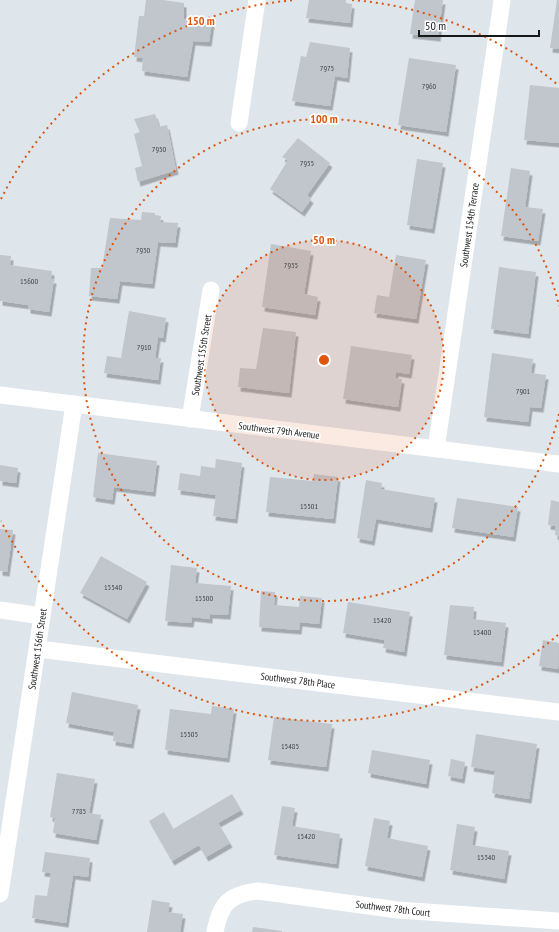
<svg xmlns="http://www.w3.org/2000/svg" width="559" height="932" font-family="'PT Sans Narrow',sans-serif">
<defs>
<filter id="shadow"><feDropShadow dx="2.5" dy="4.5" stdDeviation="0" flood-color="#0004"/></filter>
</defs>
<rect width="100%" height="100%" fill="#dee5eb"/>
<!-- building -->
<path fill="#c0c6cc" filter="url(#shadow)" d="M146,0H163L184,3V19L212,22L209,42L193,41L187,77L142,71L143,58L134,57L139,16H144Z
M309,0H346V3L352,4L350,23L306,18Z
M415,0H443L438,37L410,34Z
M557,0H559V49L550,48Z
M310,42L350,48L347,78L335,76L330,106L292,101L301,56L306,57Z
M409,58L456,65L446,132L398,125Z
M530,85L559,88V143L524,140Z
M155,114L159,127L167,125L176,170L138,182L135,168L142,166L134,134L140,132L134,119Z
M298,138L330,163L307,195L311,199L302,212L270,189L288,160L282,157Z
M417,159L443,163L432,229L407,225Z
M511,168L530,171L525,207L543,209L538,241L501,236Z
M142,212L155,213V215L161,216L160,222L178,223L175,243L158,242L152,284L120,281L117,299L89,296L91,268H102L110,218L141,220Z
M271,244L311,251L304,294L318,297L315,315L262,307Z
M0,255L11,256L10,265L52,271L51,279H54L49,312L28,309V305L0,301Z
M396,255L426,260L416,319L374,313L377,295L389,297Z
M499,267L536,272L528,334L491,329Z
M129,311L166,318L163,338L158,337L155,358H161L158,380L104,373L107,356L121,358Z
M263,328L296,332L289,393L238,387L240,368L256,369Z
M351,346L412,355L409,374L396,372L395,378L402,379L398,407L343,399Z
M492,353L533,359L531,373L546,375L541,408L530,407L528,422L484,417Z
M98,453L157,461L153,492L114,487L112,500L93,497Z
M216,459L242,463L235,519L213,516L216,495L178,490L180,473L200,476L201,466L215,468Z
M0,465L18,468L16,483L0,481Z
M314,474L338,477L333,519L266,512L270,477L313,481Z
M366,480L382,483L381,489L435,498L430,528L376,519L372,541L357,538Z
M457,498L518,507L513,537L452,528Z
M551,500L559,502V536L555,535L556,526L548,525Z
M0,529L13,530L7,572L0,571Z
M101,556L147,582L127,619L80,593Z
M171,565L197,568L195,583L231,586L228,615L210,614V619L192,617L191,623L165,621Z
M261,591L275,592L274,605L299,607L300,596L322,598L319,624L300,622L299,630L259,627Z
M348,602L410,612L404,652L383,648L385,640L343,633Z
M450,605L474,607L473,619L506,623L501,662L444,655Z
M543,640L559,643L558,669L539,666Z
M72,692L138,705L131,744L113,741L114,732L66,723Z
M212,706L234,709L227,758L165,750L170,709L211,714Z
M274,717L332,724L326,767L268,760Z
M476,734L537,744L529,799L492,793L495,771L471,767Z
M372,750L430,760L426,784L368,773Z
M451,759L465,762L462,779L448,776Z
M57,773L95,779L89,813L101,815L96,840L53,833L55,818L50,817Z
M232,794L241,810L218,823L230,843L206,857L199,845L172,861L149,821L164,812L173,829Z
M282,806L295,808L292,826L340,834L336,864L274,855Z
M374,818L390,821L387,838L428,846L422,877L365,866Z
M457,824L475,827L472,845L509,851L504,879L450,870Z
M45,852L90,858L88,877L73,875L66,923L32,918L35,895L47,896L51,873L42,872Z
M152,900L170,903L168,912L183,914L180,932H147Z
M253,927L282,931V932H252Z"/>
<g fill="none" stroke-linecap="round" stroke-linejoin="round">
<!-- minor -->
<path stroke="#fff" stroke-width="17" d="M239,123L257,0
M0,395L559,464
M190,419L211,290
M436,449L502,1
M0,610L42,616
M38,649L559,712
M0,894L74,404
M215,932C220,904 229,894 258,891L398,910L559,921"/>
</g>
<!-- distance rings -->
<circle cx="324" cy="360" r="120" fill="#de560d" fill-opacity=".12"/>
<g fill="none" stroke="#de560d" stroke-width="2" stroke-dasharray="2 4">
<circle cx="324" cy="360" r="120"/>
<path d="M559 414A241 241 0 1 1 559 306"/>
<path d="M558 635A361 361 0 0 1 1 521M1 199A361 361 0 0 1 296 0M352 0A361 361 0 0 1 558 85"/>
</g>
<g text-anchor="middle" stroke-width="3.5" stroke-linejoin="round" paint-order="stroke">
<!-- number labels -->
<g font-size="8" fill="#404446">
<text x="327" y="71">7975</text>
<text x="429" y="89">7960</text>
<text x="159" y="152">7950</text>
<text x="307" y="166">7955</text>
<text x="143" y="253">7930</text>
<text x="291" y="268">7935</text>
<text x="29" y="284">15600</text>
<text x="144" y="350">7910</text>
<text x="523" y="394">7901</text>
<text x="309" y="509">15501</text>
<text x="113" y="590">15540</text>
<text x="204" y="601">15500</text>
<text x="382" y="623">15420</text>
<text x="482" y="635">15400</text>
<text x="189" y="737">15505</text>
<text x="290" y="749">15485</text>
<text x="79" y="814">7785</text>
<text x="306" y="839">15420</text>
<text x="486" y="860">15340</text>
</g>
<!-- street labels -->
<g font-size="10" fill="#16181a" stroke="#fff">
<text transform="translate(469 225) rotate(-82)" y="4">Southwest 154th Terrace</text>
<text transform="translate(201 355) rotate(-81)" y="4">Southwest 155th Street</text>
<text transform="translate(279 430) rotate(7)" y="4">Southwest 79th Avenue</text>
<text transform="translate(37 649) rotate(-82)" y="4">Southwest 156th Street</text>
<text transform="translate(298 680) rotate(7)" y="4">Southwest 78th Place</text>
<text transform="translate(393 908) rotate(7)" y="4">Southwest 78th Court</text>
</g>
</g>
<circle cx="324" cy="360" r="6" fill="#de560d" stroke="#fff" stroke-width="2"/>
<g font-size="12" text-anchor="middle" font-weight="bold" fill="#de560d" stroke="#fff" stroke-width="3.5" stroke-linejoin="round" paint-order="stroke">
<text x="201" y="25">150 m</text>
<text x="324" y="123">100 m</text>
<text x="324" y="244">50 m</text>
</g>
<!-- scale -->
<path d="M419 30v6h120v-6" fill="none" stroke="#16181a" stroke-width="2"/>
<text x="425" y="30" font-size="12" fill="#16181a" stroke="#ffffff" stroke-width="3" paint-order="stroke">50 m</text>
</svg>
